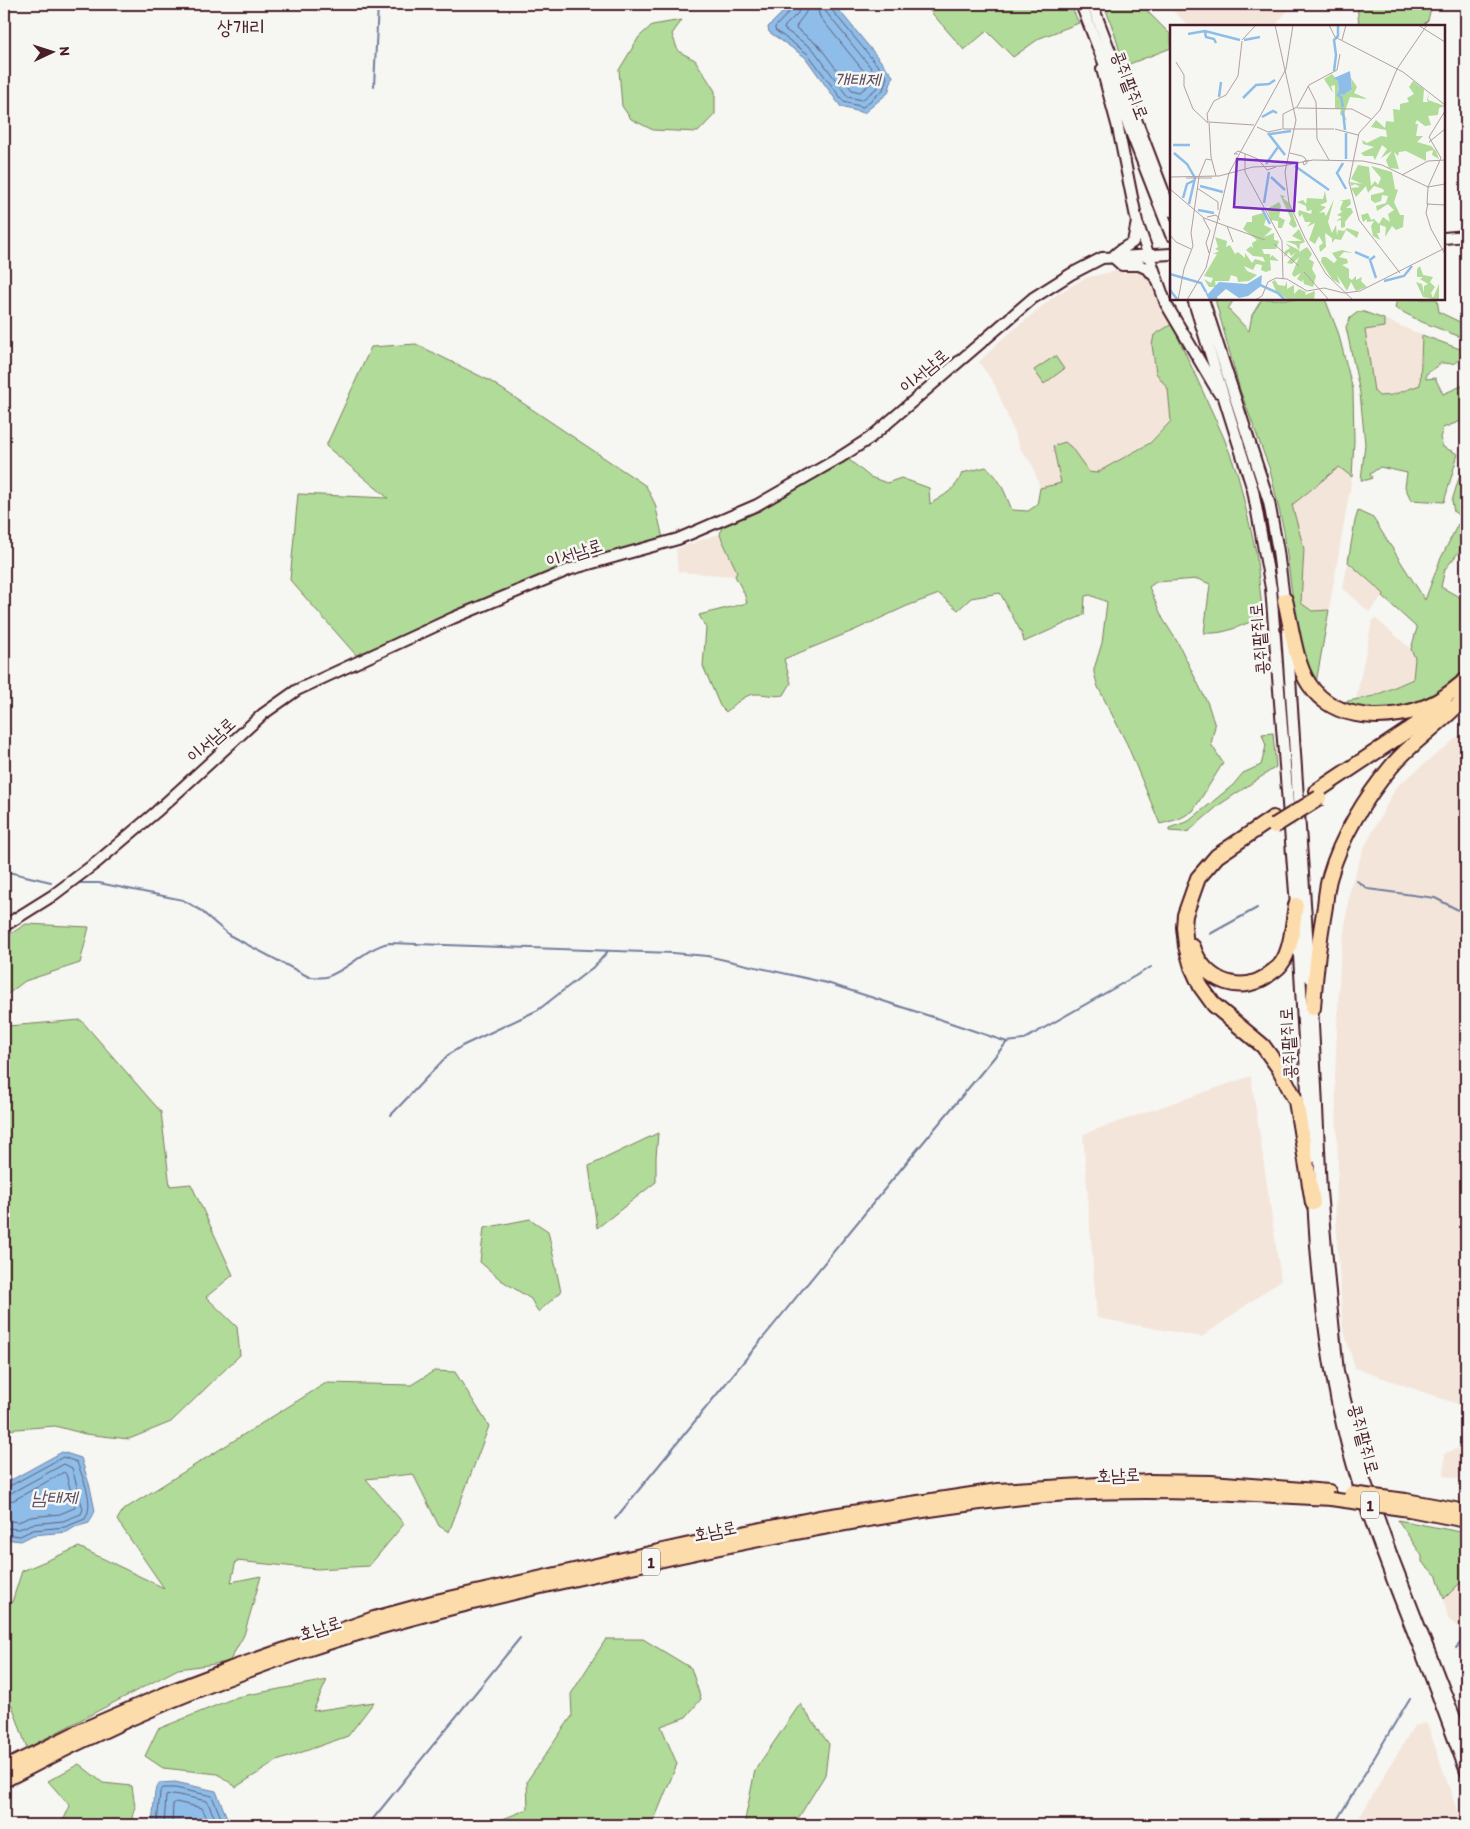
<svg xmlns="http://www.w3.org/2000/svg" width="1470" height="1829" font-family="Itim,'Poor Story',sans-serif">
	<rect width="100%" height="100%" fill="#f6f6f2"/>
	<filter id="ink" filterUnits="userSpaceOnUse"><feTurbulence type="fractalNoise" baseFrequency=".02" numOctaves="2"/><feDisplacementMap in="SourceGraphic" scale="10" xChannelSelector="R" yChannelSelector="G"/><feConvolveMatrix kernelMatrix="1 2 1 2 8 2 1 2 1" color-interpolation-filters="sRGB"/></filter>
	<g filter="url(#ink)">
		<!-- built -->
		<path fill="#f4e5da" d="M1166 4H1293L1275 26H1189Z
			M1137 269 1145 273 1153 282 1172 324 1154 334 1156 373 1168 389 1171 421 1150 442 1096 473 1089 472 1071 447 1054 446 1061 483 1040 488 1033 466 1021 450 995 385 979 362 1000 341 1056 295 1085 278 1119 270Z
			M1384 319 1422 335 1420 385 1392 395 1379 396 1374 392 1365 330 1384 327Z
			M1339 467 1352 477 1329 610 1312 611 1301 603 1304 549 1292 505Z
			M715 535H720L737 572 735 576 678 572 676 549Z
			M1348 562 1384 594 1369 612 1343 588Z
			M1375 618 1411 649 1415 657 1413 678 1374 696 1356 699 1372 622Z
			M1466 730V1480L1444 1476 1445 1453 1459 1448 1466 1407 1355 1368 1343 1328 1335 1207 1338 1168 1335 1076 1340 963 1350 888 1364 848 1396 787Z
			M1251 1076 1281 1280 1202 1337 1097 1318 1083 1134Z
			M1466 1577V1623L1459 1628 1448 1619 1444 1599Z
			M1427 1723 1462 1825H1355L1414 1726Z"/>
		<!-- green -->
		<path fill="#b0db98" stroke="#7d7d62" d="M924 4H1070L1079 23 1040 38 1013 57 987 31 964 50Z
			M1104 4H1140L1171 35V48L1124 66 1115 35Z
			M1357 4H1432L1428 20 1422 26H1359Z
			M682 20 672 34 678 51 695 60 715 91V114L698 132 653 130 631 119 622 106 619 70 639 37 652 25Z
			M1215 299H1234L1228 309 1249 331 1252 315 1262 299H1325L1338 332 1353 390 1354 441 1352 477 1339 467 1292 505 1304 549 1301 603 1312 611 1329 610 1316 683 1306 667 1298 641 1284 531 1270 470 1240 390Z
			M1397 299H1437L1439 312 1466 325V339L1422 322 1395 308Z
			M1358 312H1364L1384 319V327L1365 330 1374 391 1379 396 1392 395 1420 385 1422 335 1460 349 1462 354C1458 367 1452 363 1440 363L1438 366 1426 374V379L1435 378 1443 394 1466 384V419L1443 428 1440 438 1443 447 1458 454 1444 502 1411 500 1405 487 1407 473 1380 467 1370 474 1372 478 1367 480H1361L1365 444 1360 393 1346 327 1350 318Z
			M1172 324 1224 438 1238 475 1256 552 1263 618C1242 623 1229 635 1204 633L1210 584 1198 579 1156 582 1149 587 1163 619 1178 643 1208 704 1215 726 1211 744 1223 763 1193 811 1179 819 1160 824 1127 744 1098 687 1094 673V669L1102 643 1107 602 1090 595 1085 596 1084 615 1024 642 1022 634 1000 593 971 598 958 610 939 594 907 606 855 630 784 659 791 683 784 695C774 697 767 694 757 694 746 693 734 705 726 712L720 706 703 666 706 628 699 615 747 603 744 593 735 576 737 572 720 535 722 526 759 509 847 458 870 477 887 483 901 478 929 488 930 504C943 496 957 489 962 473L986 467C1001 478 1005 494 1012 510L1028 511 1037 505 1040 488 1061 483 1053 446 1065 442 1071 447 1089 472 1096 473 1150 443 1171 421 1168 389 1156 373 1152 345 1154 335Z
			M416 344 490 381 646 486 655 504 664 543 571 569 453 618 356 655 290 580 298 494 388 498 326 446 371 347Z
			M1055 356 1064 369 1044 384 1034 370Z
			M1466 455V519L1454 512 1452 501Z
			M1358 511 1373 518 1425 600 1440 560 1458 524 1465 525 1466 521V546L1461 544 1459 552 1445 569 1441 587 1463 599 1466 592V669L1443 690 1420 702 1387 710 1360 709 1343 702 1374 696 1413 679 1415 658 1411 649 1417 628 1383 597 1384 594 1348 562 1355 521Z
			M1273 733 1276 767 1219 805 1189 831 1183 832 1169 831V828L1189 821 1233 785 1243 773 1261 765 1266 746 1262 734Z
			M26 924 89 927 80 963 25 981 4 997V938Z
			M4 1018 8 1026 81 1020 161 1112 170 1186 191 1184 233 1275 206 1297 237 1327 240 1355 171 1422 129 1439 85 1434 55 1426 4 1430Z
			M658 1133 656 1157V1182L597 1228 589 1166Z
			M530 1219 548 1231 561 1292 538 1312 531 1299 501 1280 480 1262 484 1228Z
			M434 1371 455 1372 489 1426 449 1532 439 1526 413 1474 366 1479 404 1524 369 1566 317 1569 236 1561 231 1582 261 1576 244 1635 229 1662 178 1669 27 1748 12 1705 4 1706V1604L12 1602 22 1571 79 1547 164 1588 117 1520 123 1510 326 1383 411 1385Z
			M1398 1520 1466 1533V1577L1444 1599 1437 1576 1422 1562V1556Z
			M606 1639H643L691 1668 701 1699 686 1717 661 1726 677 1764 652 1825H521L503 1819 528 1809 527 1781 572 1716 571 1694Z
			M327 1680 313 1711 374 1702 348 1736 277 1761 236 1787 218 1774 163 1768 145 1756 158 1729 237 1697Z
			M800 1704 829 1744 825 1775 794 1825H744L755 1770Z
			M79 1764 103 1783 132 1786 135 1807 130 1825H61L70 1806 48 1781Z"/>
		<!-- water -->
		<path fill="#8dbde8" stroke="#727e9c" d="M791 4H834L893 76 888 93 864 113 841 107 805 57 769 32 768 27Z
			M62 1452 81 1458 90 1487 95 1511 89 1523 75 1527 67 1532 33 1535 21 1541 4 1539V1484Z
			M175 1782 216 1791 230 1825H152L155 1791 159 1783Z"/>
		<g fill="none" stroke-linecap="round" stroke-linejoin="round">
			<!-- shore -->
			<path stroke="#655e77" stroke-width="1" d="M794 4 792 9 775 27V30L808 54 844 102 863 107 883 90 887 77 831 9 830 4
				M800 4 798 13 785 26 784 29 813 49 848 97 862 100 878 87 880 79 826 12 824 4
				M808 4C807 17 798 19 796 28L819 46 852 90 860 92 871 83V80L820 17 816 4
				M4 1488 8 1487 63 1457 77 1462C83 1479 95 1503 85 1519L65 1527 33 1530 20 1536 4 1534
				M4 1494 11 1493 64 1464 72 1468 83 1509 81 1514 63 1521 32 1524 19 1529 4 1528
				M4 1502 14 1500 64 1472 66 1474 75 1506 74 1508 60 1514 31 1517 18 1522 4 1520
				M157 1825 160 1792 163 1788H175L212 1796 224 1825
				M164 1825 166 1796 174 1794 207 1801 218 1825
				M172 1825 173 1804 176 1802 202 1808 210 1825"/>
			<!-- stream -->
			<path stroke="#727e9c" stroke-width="2" d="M374 86 378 4
				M4 871 51 882
				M1357 881 1368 889 1435 898 1466 914
				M81 883H99L183 900 200 910 229 935 309 977C315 977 321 978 326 977 349 970 365 948 389 943L673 953 707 956 827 983 939 1019 1007 1042 1023 1040 1151 967
				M1210 934 1257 908
				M391 1115 448 1055 462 1046 538 1010 596 965 608 951
				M615 1519 906 1163 1007 1042
				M1456 1648 1466 1637
				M368 1825 520 1638
				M1334 1825 1410 1698"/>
			<!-- secondary casing -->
			<g stroke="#4a1f2b" stroke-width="14">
				<path id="secondary" d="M1081 4 1171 235
					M1092 4 1171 211
					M1106 68 1102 69 1118 128 1137 222 1133 242C1125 248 1118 250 1113 257L1122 265H1139L1148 269 1156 278
					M1138 225 1166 304 1218 392
					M1444 238 1466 236
					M1193 299 1253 490 1271 588 1296 905 1311 1158
					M1203 299 1269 502 1278 551 1285 607
					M1287 633 1310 978
					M4 926 52 896 97 862 156 812 263 714 297 690 453 618 571 569 678 539 757 505 839 458 870 438 1033 298 1071 274 1102 258 1171 254
					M1312 1003 1321 1191 1329 1282 1338 1372 1365 1480 1391 1553 1466 1746
					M1313 1197C1317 1280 1326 1365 1347 1445 1365 1513 1392 1579 1418 1645 1435 1687 1450 1730 1466 1772"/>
			</g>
			<!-- trunk casing -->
			<g stroke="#4a1f2b" stroke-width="16">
				<path id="trunk" d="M1406 1500 1466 1511
					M1409 1510 1466 1521
					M4 1768 85 1728 173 1690 231 1668 374 1618 436 1601 685 1545 819 1517 998 1490 1149 1481 1211 1482 1329 1491
					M4 1781C32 1767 61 1751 90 1738 160 1704 233 1675 307 1650 416 1614 529 1589 641 1565 726 1546 812 1529 898 1515 955 1506 1012 1498 1069 1494 1157 1489 1243 1494 1331 1499"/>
			</g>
			<!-- motorway casing -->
			<g stroke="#4a1f2b" stroke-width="18">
				<path id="motorway" d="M1285 600C1291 624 1295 663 1309 684 1334 723 1394 722 1432 704 1445 698 1455 689 1466 680
					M1317 791 1416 725 1445 704
					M1273 818 1217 856 1198 878 1185 915 1184 927 1186 946 1192 967 1201 987 1214 1005 1263 1046 1279 1068 1296 1101 1313 1203
					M1193 947C1204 982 1243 997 1272 972 1275 970 1279 967 1281 964 1292 950 1293 922 1296 905
					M1313 1008C1315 974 1319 940 1325 906 1326 896 1327 885 1330 876 1341 837 1366 797 1391 767 1413 740 1444 722 1466 696"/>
			</g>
			<!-- secondary -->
			<use href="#secondary" stroke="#f6f6f2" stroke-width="10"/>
			<!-- trunk -->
			<use href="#trunk" stroke="#fddcac" stroke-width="12"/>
			<!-- motorway -->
			<use href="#motorway" stroke="#fddcac" stroke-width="14"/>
			<!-- trunk-bridge casing -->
			<g stroke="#4a1f2b" stroke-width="16" stroke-linecap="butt">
				<path id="trunk-bridge" d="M1351 1493 1406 1500
					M1331 1499 1409 1510"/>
			</g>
			<!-- motorway-bridge casing -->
			<g stroke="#4a1f2b" stroke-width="18" stroke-linecap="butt">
				<path id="motorway-bridge" d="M1274 826 1319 798"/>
			</g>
			<!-- trunk-bridge -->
			<use href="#trunk-bridge" stroke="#fddcac" stroke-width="12"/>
			<!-- motorway-bridge -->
			<use href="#motorway-bridge" stroke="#fddcac" stroke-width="14"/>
		</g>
	</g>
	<g text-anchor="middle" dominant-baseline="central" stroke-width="5" stroke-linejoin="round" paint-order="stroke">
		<!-- shield labels -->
		<g fill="#f6f6f2" stroke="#7e6067" stroke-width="1">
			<rect x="1361" y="1491.5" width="18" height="27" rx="4"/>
			<rect x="642" y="1548.5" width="18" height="27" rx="4"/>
		</g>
		<g font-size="16" font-weight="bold" fill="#4a1f2b">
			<text x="1370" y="1505">1</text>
			<text x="651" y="1562">1</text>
		</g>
		<!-- street labels -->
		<g font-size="18" fill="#4a1f2b" stroke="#f6f6f2">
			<text transform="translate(1130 85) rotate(69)">콩쥐팥쥐로</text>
			<text transform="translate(924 371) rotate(-40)">이서남로</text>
			<text transform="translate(574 553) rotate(-18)">이서남로</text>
			<text transform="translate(1259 639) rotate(-95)">콩쥐팥쥐로</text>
			<text transform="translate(211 740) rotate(-42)">이서남로</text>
			<text transform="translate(1288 1043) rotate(-93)">콩쥐팥쥐로</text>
			<text transform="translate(1364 1439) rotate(75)">콩쥐팥쥐로</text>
			<text transform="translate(1118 1475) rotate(-2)">호남로</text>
			<text transform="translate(715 1531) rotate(-11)">호남로</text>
			<text transform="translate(320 1628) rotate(-18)">호남로</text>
		</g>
		<!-- water labels -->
		<g font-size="19" font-style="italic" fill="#5e4e64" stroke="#f6f6f2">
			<text x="857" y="79">개태제</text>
			<text x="54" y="1497">남태제</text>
		</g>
		<!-- quarter labels -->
		<g font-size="20" fill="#4a1f2b" stroke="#f6f6f2">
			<text x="241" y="27">상개리</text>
		</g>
	</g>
	<!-- overview -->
	<g transform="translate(1170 25)">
		<rect width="275" height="275" fill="#f6f6f2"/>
		<path d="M162 49 168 56 169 69 174 70 182 64 181 53 187 62 184 68 198 74 180 72 174 89 177 96 170 89 171 84H165V60L161 61 163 68 154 54ZM243 56 254 64 253 77H258L257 75 259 68 258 75 275 81 269 83 268 90 258 91 261 100 255 101 247 95 245 99H248L246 111H253L247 117 261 121 266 126 269 134 262 130 263 125 256 127V136L236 126 229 127 228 131 224 127 229 144 219 143 216 135 222 126 211 133 217 124 212 120 205 135 203 131H194L191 128 204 122 193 119 192 115 197 118 211 111 217 112 216 105 201 102 206 95 215 103 216 96 224 97 223 84 230 85V79L239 77 237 73 244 69 239 62ZM188 140 199 142 201 161 205 156 208 160 211 153 201 141 222 147 225 164 228 165 224 177 230 190H234L233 202 226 205 222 201 215 212 216 202 210 200V208H207L210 215 203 211 201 201 204 196 197 197V194L193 197 191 190 198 188 201 195 204 194 209 199 213 192 220 197 218 189 224 185 218 179 207 186 206 181 216 178 218 171 212 170 211 176 205 178 201 175V170L214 167 213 164 204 161 198 168 196 161 186 172 181 163 190 162 185 159 181 161 180 157 192 159 181 154ZM155 166 157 177 150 180 156 182 149 188 154 187 156 191 164 174 158 197 162 208 166 200 167 211 168 205 174 206 177 203 189 207 187 213 176 205 171 215 165 214 162 218V213L155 208 156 222 150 227 149 221 153 218 149 211 145 219 139 215 145 198 137 202 141 197H135L132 189 130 192 128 189 129 185 141 189 142 185 137 186 136 181 127 177 133 175 136 179 137 173 153 174ZM110 170 115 171 113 173 119 178 127 201 124 203 119 199 121 194ZM180 174 181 179 176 183H181L183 187 175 197V202L171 203V195L166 196 172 192 167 190 172 187 170 184 173 176H169ZM109 177 111 181 109 192 115 195 112 203H108V196L101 195 97 184ZM93 188 96 194 94 200 102 204 94 212 104 208V215L109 216 106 224H92L94 229H100V233L102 230 109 236 100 235 101 245 96 247 91 245 92 240 86 239 83 245 74 241 77 246 87 250 79 256 68 257 67 252 61 250 59 256H45L46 262H39L34 254 41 258 43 253 34 251 47 229H43L49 226 45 224 48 222 45 212 57 216 56 222 60 220 65 229 68 227 75 233V228L82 238 85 234 95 237 93 232 83 231 76 225 81 221 83 223 82 218 87 215 73 204 77 197H82V191ZM129 204 135 217 130 219 129 227 137 222 142 229 139 234 144 237 142 244 146 251 143 262 134 259 133 254 132 257 127 254 131 248 124 252 122 249 129 232 122 239 117 238 126 227 121 231 119 227 114 232 115 226 120 223 115 218 129 225 126 220 116 216H132L122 211ZM172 225 183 228 174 227 169 232 177 234 178 238 172 240 179 244V253L182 255 186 251V255L192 252 191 256 197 262 186 266 181 257 177 266 167 250 170 259 162 254 151 237 152 232H156L164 238 167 235 162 228ZM250 241 253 250 263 252 260 257 265 262 261 268 263 273 269 259V275L253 272 246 257 252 259 254 268V261L258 259 250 254 253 252H247V244ZM105 255 108 260 115 261 117 256V264L124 260V269L129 264 136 267 135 270 145 266 144 275 117 274 106 266 102 257Z" fill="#b0db98"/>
		<path d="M180 46 182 64 174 70 169 69 168 56 164 53ZM92 250 91 261 78 271 69 273 56 264 47 272 48 275H39L36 269 35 264 38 269 49 257 77 259Z" fill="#8dbde8"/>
		<path fill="none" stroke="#8dbde8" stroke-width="2.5" d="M35 7 36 12 44 14 46 18M18 9 35 6 70 15M74 15 90 12M164 46 166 30 164 15 168 11V0M170 67 168 70 171 72 173 82M49 72 51 57M73 73 86 60 99 59 105 55M173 86 175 105M92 92 103 86 107 88M98 108 115 130M100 109 121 106M3 120H20M4 128 17 139 25 153 19 179M176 134V108M173 138 167 148 176 164M96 139 108 122M125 141 159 165M101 152 115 165M30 161 53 167M13 173 17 159 25 155M94 178 99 147M92 184 100 199M28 185 44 188M185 227 199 233M205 231 200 235 206 253M0 249 31 258 36 267M0 253V265L7 274M214 256 234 251 242 241M88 259 108 268 115 275"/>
		<path fill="none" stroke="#b1a0a2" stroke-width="1" d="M105 0 126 95 115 147 119 178 135 213 156 249 183 275M159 0 165 12 233 47 275 80M248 0 275 17M72 15 86 0M172 15 176 0M6 37 14 50V61L23 84 38 98M138 61 146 77 147 114 159 135M127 83 182 84 201 94M275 86 259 112 271 133 258 162 275 159M38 97 37 89 44 76 56 70 68 51 72 16M39 97 41 132 46 151M39 97 84 100M87 102 98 107 112 104M113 104H164M113 104V89L127 82 139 60 167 45 170 29M165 104 188 110M259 117 275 104M120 128 132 131 135 133 136 135V136L137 137V138L134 140 133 137 134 136H136L139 135M68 129H64L68 126 88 134 97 145 106 142M75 129V147L112 216 113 254M232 150 258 136 275 135M29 151 36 134 41 135M0 152 49 151 83 142 112 141 143 135 193 136 212 140 258 162 257 179 275 180M16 153H42M27 163 48 177V185M0 164 34 193 95 215M258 178 256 188 261 204 275 229M37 192 46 190 50 195M33 193 40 206 36 218 39 228M57 201 63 217M0 210 6 217 21 224M104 219 129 241M134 247 159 275M230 248 189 195 179 157 189 108 210 85 227 44 257 0M190 266 275 223M8 275 14 244 23 221 21 208 29 152M17 275 36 243 59 148 116 44 123 0M85 275 92 271 98 257 106 253 117 254 137 266 154 263 174 268 190 266"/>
		<path fill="#7b2cbf" fill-opacity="0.15" stroke="#7b2cbf" stroke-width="2.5" d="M67 134 127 138 124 186 64 182Z"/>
		<rect width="275" height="275" fill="none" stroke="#4a1f2b" stroke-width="2.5"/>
	</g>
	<!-- margin -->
	<rect width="1470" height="1829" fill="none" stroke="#f6f6f2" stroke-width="20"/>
	<rect x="10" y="10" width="1450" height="1809" fill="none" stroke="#4a1f2b" stroke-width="2" filter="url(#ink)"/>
	<!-- north arrow -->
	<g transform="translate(52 52) rotate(86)" stroke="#f6f6f2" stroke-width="4" paint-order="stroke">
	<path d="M0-4L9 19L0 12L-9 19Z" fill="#4a1f2b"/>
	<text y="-8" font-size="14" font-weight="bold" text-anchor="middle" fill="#4a1f2b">N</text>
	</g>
</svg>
